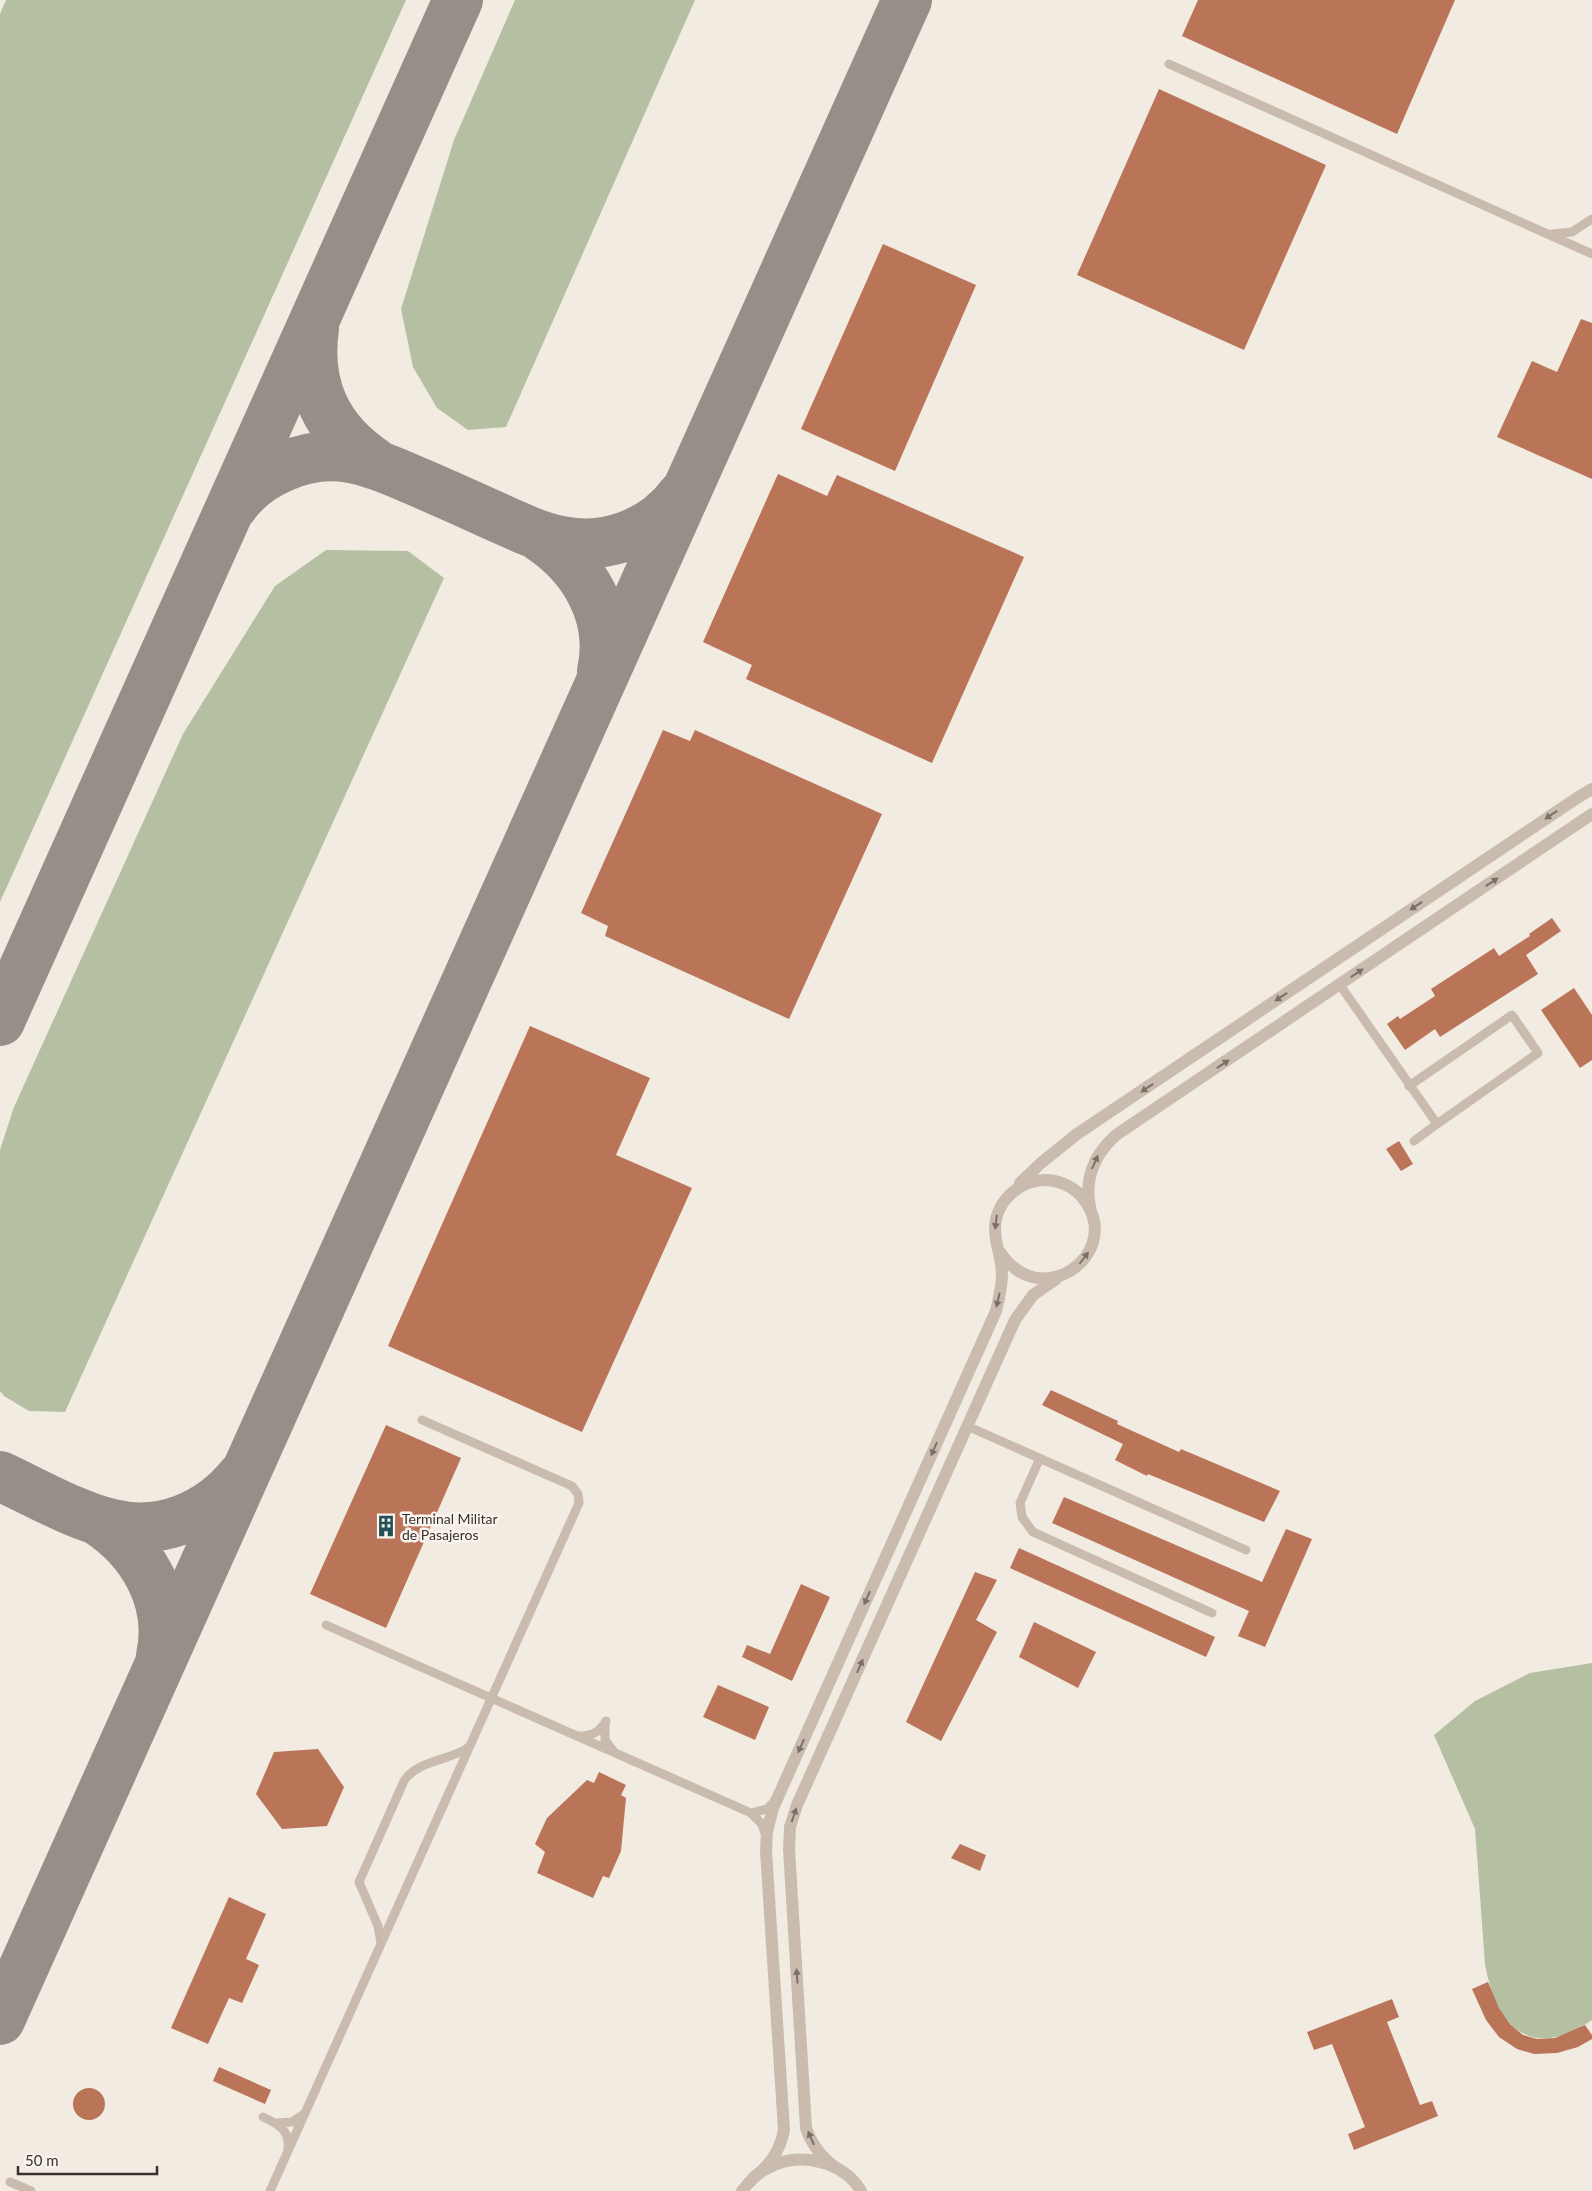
<svg xmlns="http://www.w3.org/2000/svg" width="1592" height="2191" font-family="Lato,sans-serif">
	<rect width="100%" height="100%" fill="#f2ebe2"/>
	<!-- green -->
	<path fill="#b5c0a3" d="M6 0H406L0 902V14Z
		M515 0H695L506 427 468 430 437 408 413 367 401 309 454 140Z
		M326 550 408 551 444 578 65 1412 29 1411 4 1396 0 1391V1150L14 1107 183 734 275 586Z
		M1592 1663V2020C1531 2062 1496 2027 1485 1964L1475 1829 1434 1735 1475 1701 1530 1673Z"/>
	<g fill="none" stroke-linecap="round" stroke-linejoin="round">
		<!-- taxiway -->
		<path stroke="#968e87" stroke-width="50" d="M314 328C306 386 326 430 375 463
			M233 506C245 489 264 475 283 467 330 446 366 459 411 479 437 490 464 502 490 514 537 535 572 554 624 537 647 529 668 514 682 495
			M540 537C584 566 614 616 602 671
			M0 1021 458 0
			M0 1476C35 1492 76 1516 112 1524 161 1536 210 1515 241 1477
			M97 1520C142 1549 173 1600 161 1656
			M0 2020 907 0"/>
	</g>
	<!-- building -->
	<path fill="#ba7457" d="M1198 0H1455L1397 134 1182 36Z
		M1159 89 1326 165 1244 350 1077 275Z
		M883 244 976 285 895 471 801 429Z
		M1581 319 1592 323V479L1497 437 1532 361 1557 372Z
		M778 474 827 496 837 475 1024 557 932 763 746 679 752 665 703 642Z
		M663 730 690 741 695 730 882 814 789 1019 605 936 608 926 581 913Z
		M1552 918 1561 931 1526 955 1538 974 1440 1037 1435 1029 1405 1050 1387 1024 1398 1016 1400 1019 1435 996 1431 989 1494 948 1499 956 1530 936 1529 934Z
		M1574 988 1592 1015V1060L1580 1068 1541 1010Z
		M530 1026 650 1078 616 1155 692 1188 582 1432 388 1346Z
		M1399 1141 1413 1164 1401 1171 1386 1149Z
		M1051 1390 1118 1421 1117 1424 1179 1452 1181 1449 1280 1491 1264 1522 1148 1474 1147 1476 1115 1460 1123 1444 1042 1405Z
		M386 1425 461 1458 386 1628 310 1594Z
		M1064 1497 1262 1582 1286 1529 1312 1539 1265 1647 1238 1636 1249 1611 1052 1523Z
		M1019 1548 1215 1637 1206 1657 1010 1568Z
		M975 1572 997 1580 976 1620 997 1632 941 1741 906 1722Z
		M801 1584 830 1597 792 1681 742 1657 747 1645 770 1654Z
		M1034 1622 1096 1652 1078 1688 1019 1657Z
		M718 1685 769 1707 755 1740 703 1717Z
		M318 1749 344 1787 327 1826 282 1829 256 1794 274 1752Z
		M599 1772 626 1785 621 1795 626 1798 621 1851 609 1878 603 1876 593 1898 537 1873 545 1852 535 1844 547 1818 587 1780 594 1783Z
		M960 1844 986 1855 980 1871 951 1858Z
		M229 1897 266 1914 246 1959 259 1965 242 2003 229 1998 208 2044 171 2028Z
		M1488 1982 1499 2008 1510 2024 1523 2035 1537 2039 1555 2038 1585 2025 1592 2035V2039L1578 2047 1557 2053 1534 2054 1517 2049 1499 2037 1486 2020 1472 1989Z
		M1392 1999 1399 2017 1387 2022 1420 2105 1432 2101 1438 2116 1354 2150 1348 2134 1365 2127 1332 2044 1314 2050 1307 2032Z
		M219 2067 271 2090 265 2104 213 2081Z
		M73 2104a16 16 0 1 1 32 0a16 16 0 1 1-32 0Z"/>
	<g fill="none" stroke-linecap="round" stroke-linejoin="round">
		<!-- lane -->
		<path stroke="#c9bcaf" stroke-width="9" d="M1169 64 1592 254
			M1552 234 1572 232 1592 219
			M1340 985 1437 1124 1538 1053 1512 1015 1409 1086
			M1414 1141 1437 1124
			M967 1426 1246 1550
			M1040 1458 1020 1503 1022 1517 1033 1532 1212 1613
			M326 1625 751 1813 762 1824 766 1836
			M605 1723V1740L614 1752
			M579 1736C592 1736 600 1732 606 1721
			M751 1813 767 1809 775 1801
			M381 1943 378 1926 359 1882 404 1781C417 1760 450 1761 469 1747
			M263 2117C278 2124 290 2130 288 2148
			M277 2123 292 2122 304 2114
			M10 2182 31 2191
			M270 2191 579 1503 578 1494 572 1486 422 1420"/>
		<!-- street -->
		<path stroke="#c9bcaf" stroke-width="12" d="M1020 1183 1041 1163 1077 1134 1577 798 1592 789
			M1090 1207C1084 1178 1095 1154 1116 1135L1592 814
			M843 2172C825 2162 813 2148 806 2128L789 1849 790 1827 797 1805 1015 1320 1033 1295 1056 1279
			M753 2178C770 2166 780 2151 784 2130L766 1851 767 1832 773 1808 996 1311C999 1299 1002 1287 1002 1274 1002 1258 995 1245 995 1229 995 1199 1025 1175 1054 1181 1068 1184 1080 1192 1087 1204 1120 1256 1040 1313 1000 1252
			M742 2191C749 2182 757 2173 768 2168 799 2151 843 2161 861 2191"/>
	</g>
	<!-- one-way arrows -->
	<defs><path id="oneway-solid" d="M-6-.8H1V-3.2L6.5 0L1 3.2V.8H-6Z" transform="scale(1.25)"/></defs>
	<g fill="#7a7067">
		<use href="#oneway-solid" transform="translate(1551 815) rotate(146)"/>
		<use href="#oneway-solid" transform="translate(1492 882) rotate(-34)"/>
		<use href="#oneway-solid" transform="translate(1416 906) rotate(146)"/>
		<use href="#oneway-solid" transform="translate(1357 973) rotate(-34)"/>
		<use href="#oneway-solid" transform="translate(1281 997) rotate(146)"/>
		<use href="#oneway-solid" transform="translate(1223 1064) rotate(-34)"/>
		<use href="#oneway-solid" transform="translate(1147 1088) rotate(146)"/>
		<use href="#oneway-solid" transform="translate(1095 1162) rotate(-66)"/>
		<use href="#oneway-solid" transform="translate(996 1222) rotate(97)"/>
		<use href="#oneway-solid" transform="translate(1084 1258) rotate(-53)"/>
		<use href="#oneway-solid" transform="translate(998 1300) rotate(103)"/>
		<use href="#oneway-solid" transform="translate(934 1449) rotate(114)"/>
		<use href="#oneway-solid" transform="translate(867 1598) rotate(114)"/>
		<use href="#oneway-solid" transform="translate(860 1666) rotate(-66)"/>
		<use href="#oneway-solid" transform="translate(801 1746) rotate(114)"/>
		<use href="#oneway-solid" transform="translate(794 1815) rotate(-71)"/>
		<use href="#oneway-solid" transform="translate(797 1976) rotate(-94)"/>
		<use href="#oneway-solid" transform="translate(811 2138) rotate(-114)"/>
	</g>
	<!-- icons -->
	<defs>
		<g id="building-bare" transform="scale(1.725)"><path d="M-4-6H4V6H1V3H-1V6H-4ZM-2.5-4.3h1.7v1.8h-1.7ZM.8-4.3h1.7v1.8H.8ZM-2.5-1h1.7V.8h-1.7ZM.8-1h1.7V.8H.8Z" fill="#255156" stroke="#f9f5ee" stroke-width="2.5" paint-order="stroke"/></g>
	</defs>
	<g fill-rule="evenodd">
		<use href="#building-bare" x="386" y="1526"/>
	</g>
	<g text-anchor="middle" dominant-baseline="central" stroke-width="5" stroke-linejoin="round" paint-order="stroke">
		<!-- poi labels -->
		<g font-size="14" fill="#39312c" stroke="#f9f5ee" text-anchor="start">
			<text x="402" y="1518">Terminal Militar<tspan x="402" dy="16">de Pasajeros</tspan></text>
		</g>
	</g>
	<!-- scale -->
	<path d="M18 2166v8h139v-8" fill="none" stroke="#39312c" stroke-width="2.5"/>
	<text x="25" y="2166" font-size="15" fill="#39312c" stroke="#f9f5ee" stroke-width="4" paint-order="stroke">50 m</text>
</svg>
